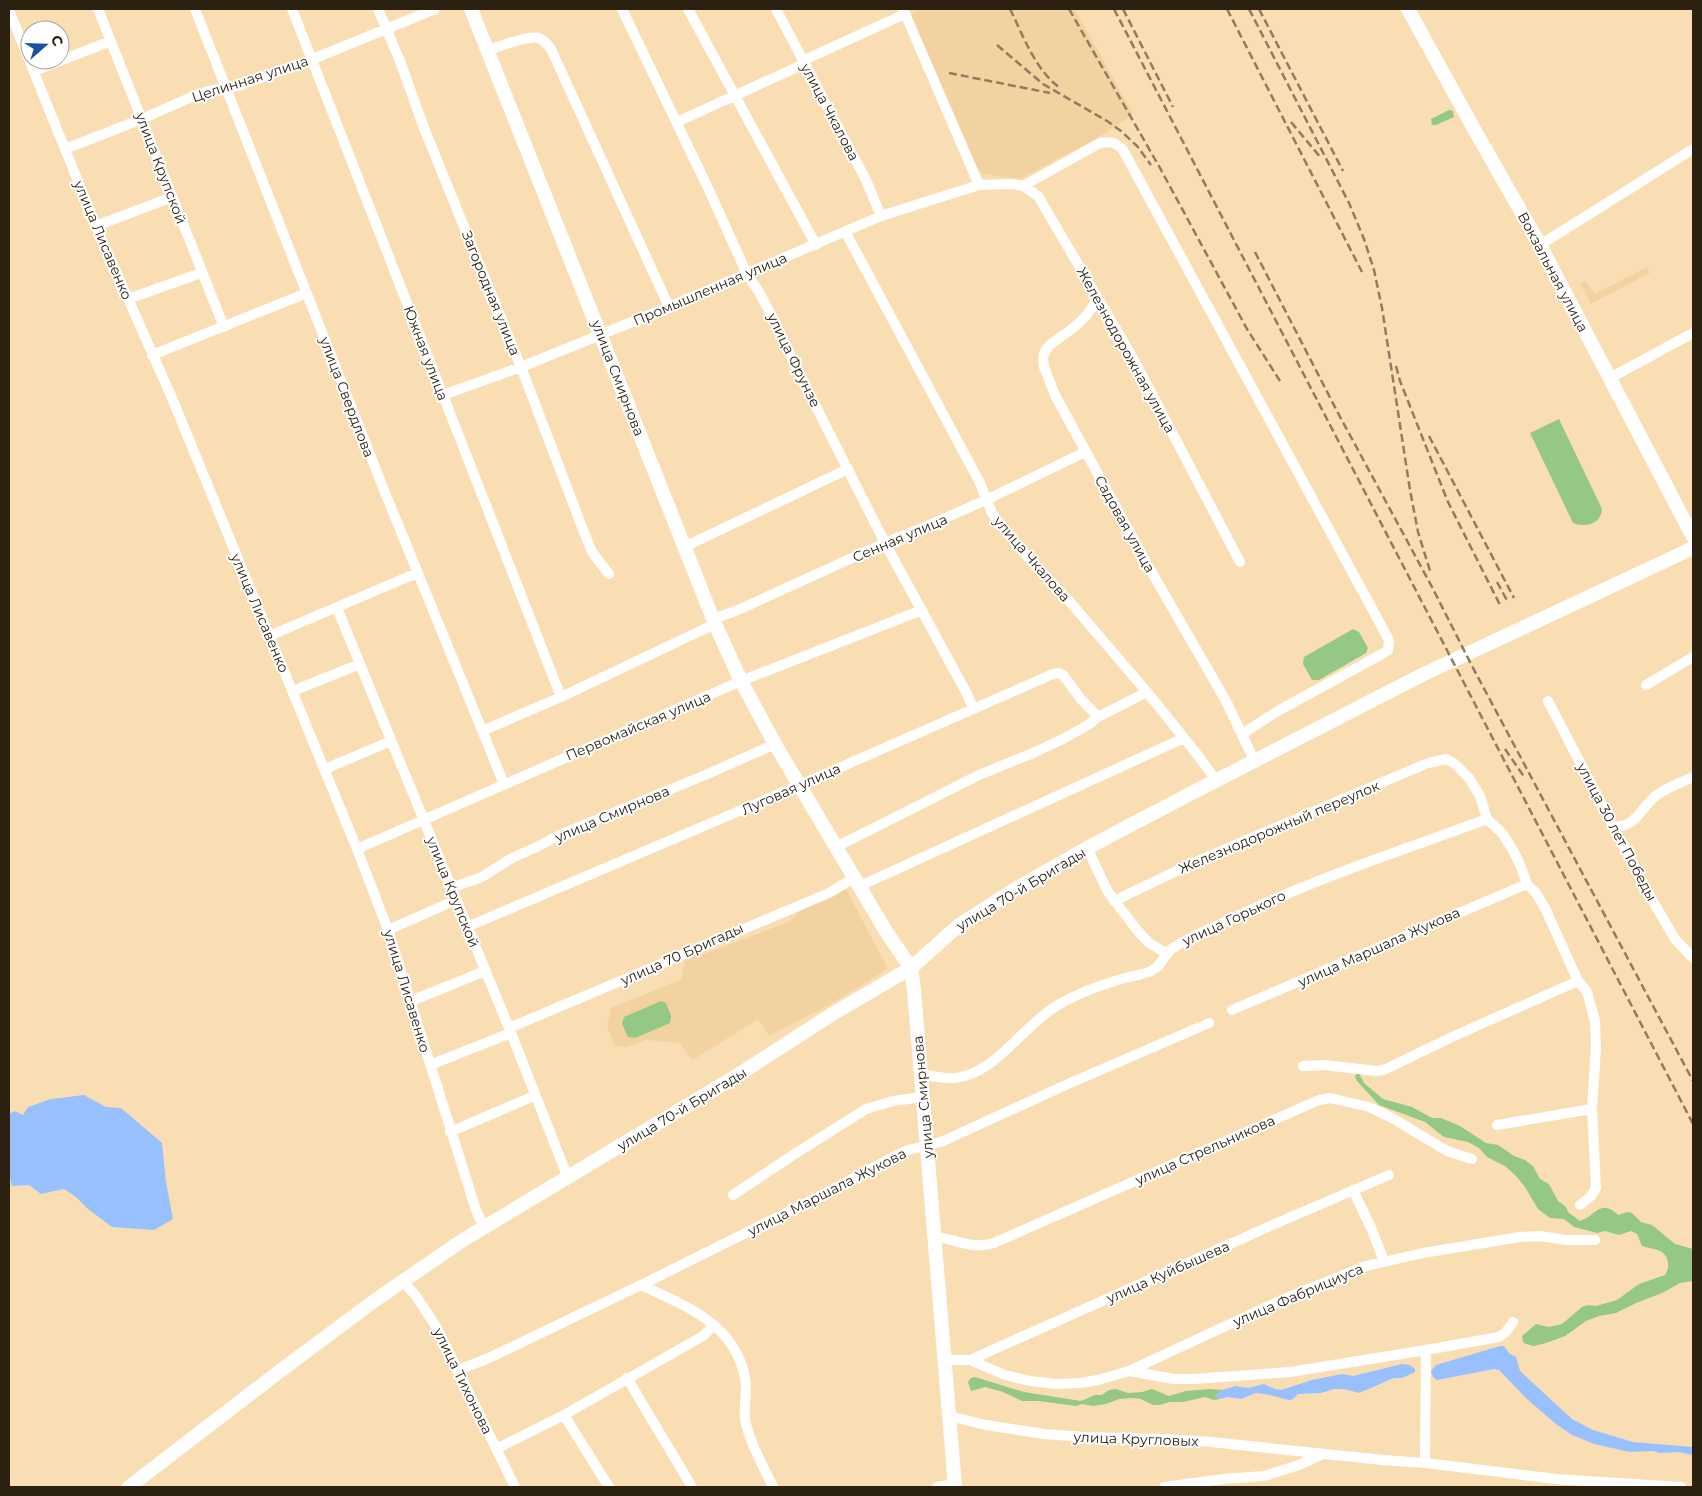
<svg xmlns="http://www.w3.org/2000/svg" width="1702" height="1496" font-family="Montserrat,sans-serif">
	<rect width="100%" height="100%" fill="#fadeb3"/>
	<!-- built -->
	<path fill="#f2d2a1" d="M921 9H1075L1133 114 1099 137 1020 179 982 174 973 163 910 19 912 14Z
		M1647 267 1650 273 1591 304 1580 284 1585 281 1595 294Z
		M846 889 888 969 827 1006 769 1036 758 1019 693 1060 679 1043 646 1040 627 1047 615 1046 607 1026 611 1008 681 980 685 958 692 956 696 957 791 921 802 908Z"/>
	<!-- green -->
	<path fill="#94c884" d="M1449 110 1453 111 1454 117 1436 125H1432L1431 119Z
		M1559 419 1602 509C1601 524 1586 528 1573 523L1530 433Z
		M1353 629 1359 632 1368 648 1366 653 1319 680H1312L1303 664 1304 657Z
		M661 1001 666 1003 671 1016 670 1023 635 1038 628 1037 622 1024 624 1017Z
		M1357 1073H1359L1364 1083 1383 1099 1412 1107 1432 1118H1441L1460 1126 1486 1143 1498 1145 1514 1156 1525 1160 1533 1166 1540 1179 1549 1184 1558 1201 1566 1207 1568 1212 1580 1221C1596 1216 1600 1198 1618 1215L1628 1212 1632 1213 1641 1222 1652 1225 1675 1244 1693 1249V1281L1680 1283 1662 1293 1636 1303 1616 1313 1599 1316 1586 1321 1565 1336 1546 1343 1534 1346 1526 1344 1523 1342 1522 1336 1536 1324 1549 1327 1562 1324 1582 1307 1588 1305 1596 1306 1617 1300 1639 1284 1665 1275C1670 1268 1669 1257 1662 1252 1657 1249 1648 1248 1642 1246L1637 1234 1631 1231 1619 1235 1605 1231 1597 1233 1574 1227 1564 1219 1550 1218 1538 1209 1525 1187 1515 1175 1505 1166 1487 1157 1479 1148 1468 1142 1444 1137 1425 1122 1379 1105 1357 1081 1355 1077Z
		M975 1377 1024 1392 1081 1401 1095 1395H1102L1109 1390 1116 1389 1128 1393 1142 1392 1152 1389 1169 1396 1186 1391 1210 1389 1222 1390 1215 1396 1220 1399 1214 1400 1205 1397 1183 1402H1170L1159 1405H1153L1141 1399 1133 1398 1119 1399 1106 1404 1093 1406 1082 1404 1076 1406 1039 1401H1022L1003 1392 985 1387 971 1391 968 1382 971 1378Z"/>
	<!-- water -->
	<path fill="#98c0fe" d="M84 1095 106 1107 121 1108 162 1143 166 1182 173 1219 154 1230 112 1227 88 1209 76 1197 64 1189 41 1194 29 1185 12 1186 9 1175V1114L15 1111 23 1115 28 1107 51 1099Z
		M1500 1346H1504L1510 1354 1516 1357 1520 1371 1572 1419 1593 1430 1633 1442 1693 1447V1455L1679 1452 1660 1453 1653 1451 1630 1452 1594 1444 1572 1435 1556 1424 1528 1400 1499 1370 1494 1369 1437 1380 1433 1377 1431 1371 1436 1365Z
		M1402 1364 1410 1365 1415 1369V1372L1402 1378H1394L1359 1393 1344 1389H1334L1321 1393 1298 1394 1293 1399 1289 1400 1265 1394 1256 1393 1241 1399 1228 1397 1220 1399 1215 1396 1222 1390 1236 1386 1248 1388 1264 1384 1275 1389 1281 1390 1312 1380 1342 1374 1353 1376Z"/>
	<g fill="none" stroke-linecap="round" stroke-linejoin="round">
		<!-- street -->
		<path stroke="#fff" stroke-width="10" d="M98 9 224 327
			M195 9 386 495 504 784
			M292 9 561 697
			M378 9 400 61 424 128 521 367 582 527 592 552 609 574
			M622 9 708 188 747 274 759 292 774 320 795 365 885 543 967 694 973 708
			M688 9 816 245
			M776 9 866 180 881 216
			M903 9 979 185
			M9 10 96 226 172 398 357 849 388 930 476 1210 484 1227
			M487 50C500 47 527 35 539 38 544 40 548 45 551 49L669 307
			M802 61 905 14
			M34 71 111 41
			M677 122 804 64
			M65 149 142 119 196 95 213 90 238 86 313 59 435 9
			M1023 186 1100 143C1110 141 1116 142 1123 150L1389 640 1388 650 1382 654 1276 712 1242 734
			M96 226 172 197
			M846 233 979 481 992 513 1001 525 1031 561 1070 602 1147 692 1196 753 1216 780
			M1540 245 1693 149
			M1097 297C1089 320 1068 331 1050 345L1045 351 1043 358 1044 367 1055 395 1147 564 1226 701 1254 760
			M128 299 201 273
			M152 355 307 293
			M1610 378 1693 333
			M443 395 521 367 669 307 881 216 979 185 1012 184 1023 186 1038 196 1133 358 1240 562
			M684 547 848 469
			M337 608 511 1033 568 1178
			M713 619 738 610 885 543 920 529 986 500 1085 452
			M269 636 417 573
			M1646 685 1693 657
			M293 691 360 664
			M1548 701 1647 891 1675 939 1693 958
			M482 731 561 697 715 624
			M325 769 391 741
			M1614 827C1640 826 1640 805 1660 793 1671 786 1682 782 1693 777
			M836 847 979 775 1033 753 1063 739 1088 725 1098 717 1147 692
			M1087 848 1108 892 1137 930 1149 943 1166 953
			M357 849 741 681 922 610
			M860 886 1184 738
			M451 888 482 877 512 858 541 845 557 836 710 773 775 744
			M1114 901 1195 862 1428 763 1446 759 1455 764 1469 778 1480 796 1487 819 1502 833 1513 850 1521 867 1527 884 1536 893 1545 908 1578 981 1587 992 1595 1021 1596 1047 1592 1109 1596 1188 1591 1196 1580 1205
			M467 927 800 785 1053 674 1058 673 1063 675 1080 698 1098 717
			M388 930 456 900
			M411 1001 485 971
			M1232 1010 1527 884
			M509 1028 829 893 854 878
			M430 1065 511 1033
			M1303 1066 1324 1065 1377 1071 1386 1069 1452 1037 1578 981
			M921 1074C932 1076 943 1079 955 1078 995 1074 1022 1027 1055 1007 1075 994 1098 986 1121 979 1131 976 1144 975 1153 970 1162 965 1165 953 1173 948 1191 936 1212 928 1231 919 1313 879 1401 851 1487 819
			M1497 1125 1592 1109
			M450 1132 534 1096
			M1353 1190 1372 1230 1384 1261
			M733 1195 793 1155 866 1109 893 1101 923 1097
			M935 1237C956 1239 972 1250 994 1243L1319 1100 1330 1098 1369 1107 1392 1118 1447 1151 1472 1159
			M403 1281 416 1296 437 1328 515 1487
			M641 1285C686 1306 735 1324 745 1378 748 1394 742 1409 746 1424 751 1446 764 1467 773 1487
			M945 1360H970L1277 1223 1389 1175
			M970 1360 1005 1375 1030 1381 1056 1384 1080 1383 1098 1380 1129 1371 1284 1299 1366 1266 1423 1253 1520 1237 1540 1236 1566 1240H1595
			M458 1370 489 1358 641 1285 826 1193 895 1156 908 1150 941 1142 1068 1084 1209 1023
			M1129 1371 1174 1379H1195L1290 1372 1426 1350 1499 1337 1506 1332 1513 1322
			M627 1378 692 1487
			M564 1415 609 1487
			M949 1416 986 1425 1044 1434 1085 1437 1167 1439 1211 1442 1383 1460 1425 1463 1556 1479 1681 1487
			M496 1449 564 1415 703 1336 709 1330 712 1324
			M1425 1463 1426 1350
			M937 1487 955 1484
			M1164 1487 1223 1479 1264 1476 1299 1465 1323 1454"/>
		<!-- secondary -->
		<path stroke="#fff" stroke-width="14" d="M471 9 715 624 741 681 775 744 887 933 911 968 914 990 955 1487
			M1408 9 1474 129 1540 245 1693 537
			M129 1487 280 1371 374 1301 463 1240 738 1075 834 1013 911 968 958 926 1014 890 1087 848 1186 796 1422 675 1693 548"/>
		<!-- rail -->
		<path stroke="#907c5f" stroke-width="2.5" stroke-dasharray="8 4" stroke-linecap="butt" d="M1010 9C1023 35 1035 70 1060 88
			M1069 9 1160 168 1247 329 1280 381
			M1114 9 1693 1124
			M1123 9 1173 107
			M1227 9 1362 272
			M1249 9 1349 203 1364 239 1374 270 1382 308 1410 490 1418 532 1431 574
			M1259 9 1343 171
			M997 45 1043 84 1107 121 1121 131 1137 146 1151 165
			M949 73 1050 93
			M1291 122 1321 158
			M1255 252 1338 413 1432 587 1472 666 1693 1081
			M1396 366 1400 381 1448 502 1500 605
			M1429 436 1514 598
			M1497 582 1508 602
			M1505 749 1525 778"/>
	</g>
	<g text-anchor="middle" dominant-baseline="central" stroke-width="4" stroke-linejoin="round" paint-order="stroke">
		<!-- street labels -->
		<g font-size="14" fill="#2c2111" stroke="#fff">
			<text transform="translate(250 79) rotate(-18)">Целинная улица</text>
			<text transform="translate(830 112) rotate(62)">улица Чкалова</text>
			<text transform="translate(161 168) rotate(69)">улица Крупской</text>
			<text transform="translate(103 240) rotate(67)">улица Лисавенко</text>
			<text transform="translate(1553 272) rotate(62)">Вокзальная улица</text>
			<text transform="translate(710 289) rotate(-23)">Промышленная улица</text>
			<text transform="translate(491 293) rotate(68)">Загородная улица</text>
			<text transform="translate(1126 350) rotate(61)">Железнодорожная улица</text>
			<text transform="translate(426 353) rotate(69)">Южная улица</text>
			<text transform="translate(794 360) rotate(64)">улица Фрунзе</text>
			<text transform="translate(618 378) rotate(69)">улица Смирнова</text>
			<text transform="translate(347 397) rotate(69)">улица Свердлова</text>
			<text transform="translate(1125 524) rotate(61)">Садовая улица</text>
			<text transform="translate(900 538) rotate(-23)">Сенная улица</text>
			<text transform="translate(1032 559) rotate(49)">улица Чкалова</text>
			<text transform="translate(260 613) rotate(67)">улица Лисавенко</text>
			<text transform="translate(638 726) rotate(-23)">Первомайская улица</text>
			<text transform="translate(791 789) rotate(-24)">Луговая улица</text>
			<text transform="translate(612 814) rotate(-23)">улица Смирнова</text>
			<text transform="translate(1279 827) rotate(-23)">Железнодорожный переулок</text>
			<text transform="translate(1617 832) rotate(62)">улица 30 лет Победы</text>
			<text transform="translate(1021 889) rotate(-31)">улица 70-й Бригады</text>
			<text transform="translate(453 892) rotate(68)">улица Крупской</text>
			<text transform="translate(1234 918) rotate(-25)">улица Горького</text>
			<text transform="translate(1379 947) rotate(-24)">улица Маршала Жукова</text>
			<text transform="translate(682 954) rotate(-24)">улица 70 Бригады</text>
			<text transform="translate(407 991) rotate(73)">улица Лисавенко</text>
			<text transform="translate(923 1097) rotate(-95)">улица Смирнова</text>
			<text transform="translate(682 1109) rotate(-31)">улица 70-й Бригады</text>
			<text transform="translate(1205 1150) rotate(-24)">улица Стрельникова</text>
			<text transform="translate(827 1192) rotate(-27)">улица Маршала Жукова</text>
			<text transform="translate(1168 1272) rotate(-24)">улица Куйбышева</text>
			<text transform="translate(1298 1295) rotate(-23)">улица Фабрициуса</text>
			<text transform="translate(463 1381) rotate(64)">улица Тихонова</text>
			<text transform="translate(1136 1439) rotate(2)">улица Кругловых</text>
		</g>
	</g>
	<!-- border -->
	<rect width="1702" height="1496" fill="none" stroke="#2c2111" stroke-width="20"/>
	<!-- north arrow -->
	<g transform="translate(45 45) rotate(70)"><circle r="24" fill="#ffffff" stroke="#aba6a0"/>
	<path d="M0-4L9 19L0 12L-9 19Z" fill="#1a52a3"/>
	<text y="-8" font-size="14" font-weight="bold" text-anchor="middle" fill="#2c2111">С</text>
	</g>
</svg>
